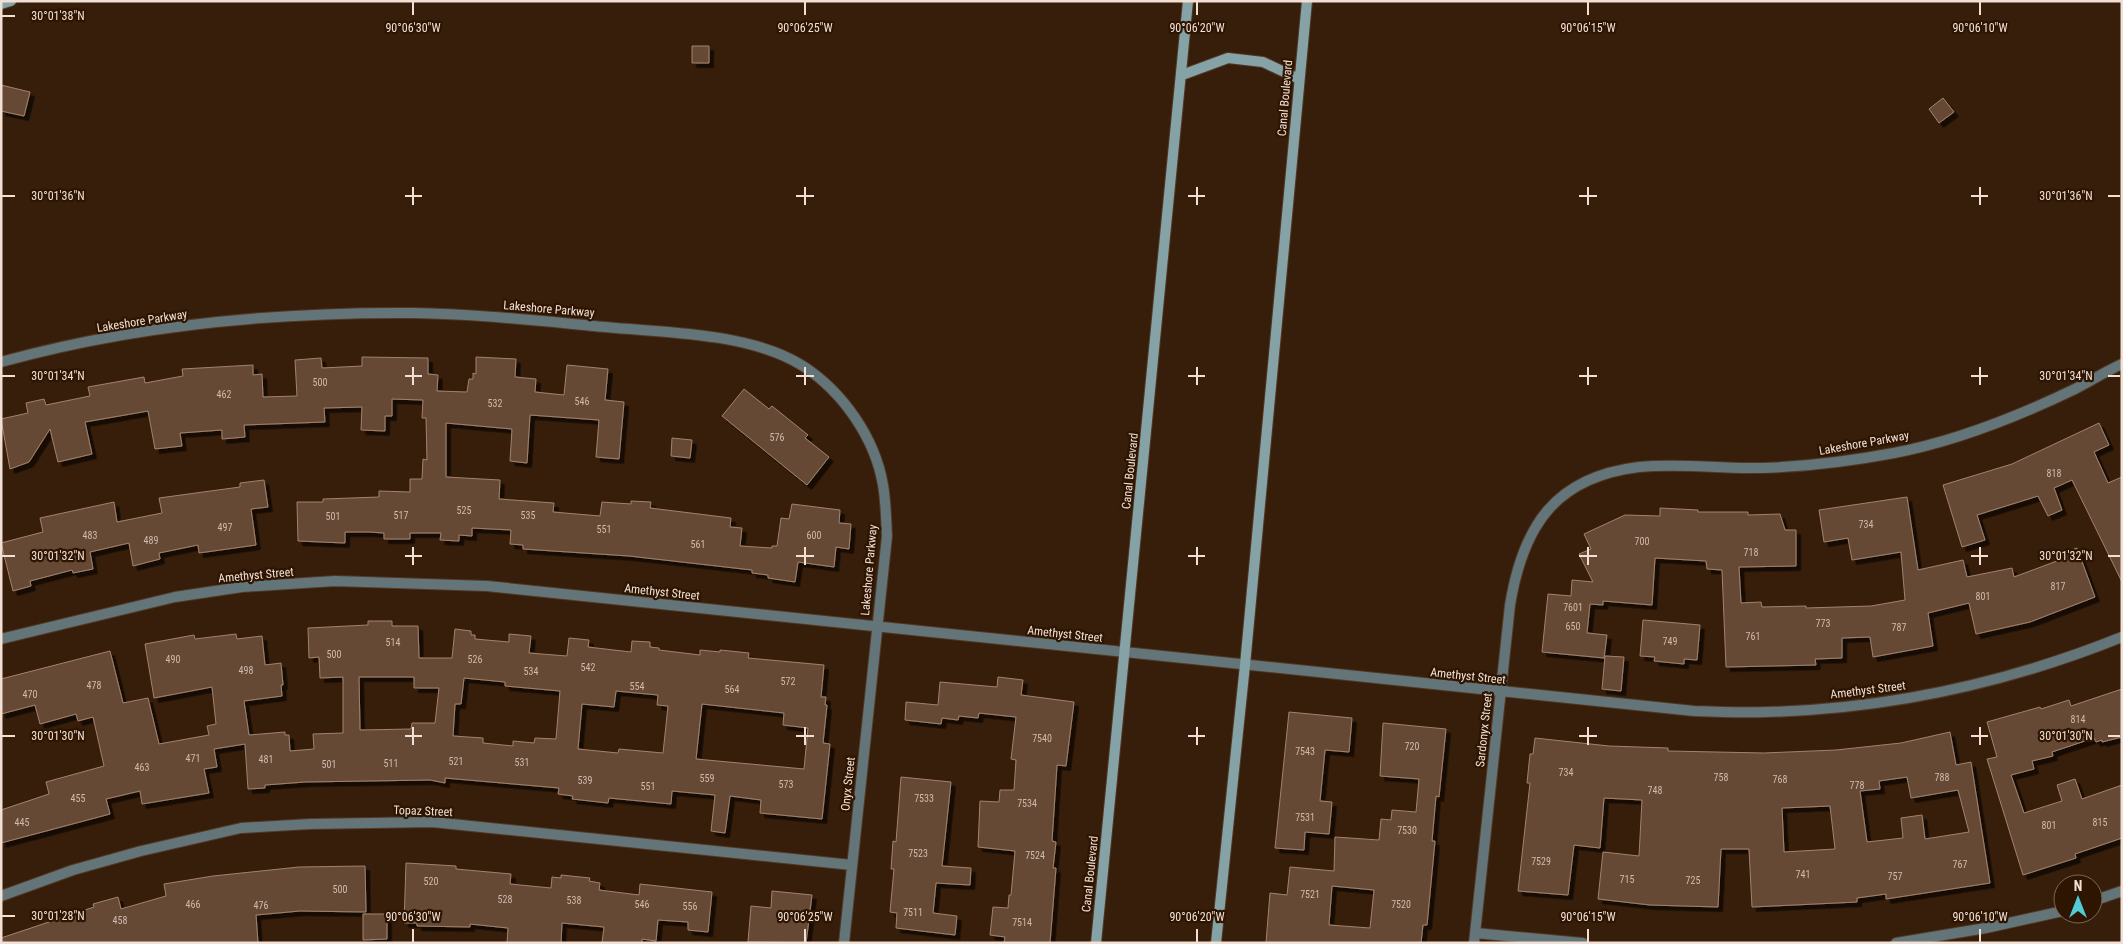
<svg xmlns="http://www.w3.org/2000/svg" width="2123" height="944" font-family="'Roboto Condensed',sans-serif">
	<defs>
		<filter id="shadow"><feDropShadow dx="4.5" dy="4.5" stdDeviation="0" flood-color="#0009"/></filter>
	</defs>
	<rect width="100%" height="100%" fill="#371e0a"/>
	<!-- building -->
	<path fill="#664a36" stroke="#a2826c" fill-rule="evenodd" filter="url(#shadow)" d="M692 46H709V63H692Z
		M1 85 30 92 24 116 1 111Z
		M1943 98 1954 112 1939 123 1929 109Z
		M362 357 428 358V374L438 375 437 391 467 392 469 379H473V373L476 374V357L516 359 515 377 536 379 535 392 564 395 567 365 608 369 605 400 624 402 619 459 596 457 599 420 530 415 527 463 510 461 512 429 446 423V477L500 480 499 499 554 503 553 512 600 516 602 502 631 504V501L651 502 650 508 731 518 730 527 742 528 740 546 772 548V546H777L781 518 789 519 792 504 840 510 839 523 851 524 849 549 836 547 834 567 798 562 795 582 768 578V575L752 573V570L629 556 523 549V545L510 544 511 530 472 528V536L459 535V541L440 540 441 533H410V539H384V533L369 532H345V543L298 541 297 502H323V499L379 497V491L410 492V479H422L423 459 427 460 426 418H422L423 400 392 399V416H385V431L361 430 362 407 324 408 325 422 244 425 245 437 222 439V430L180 433 182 446 155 449 148 411 85 422 92 454 58 462 50 429 29 462 10 469 1 419 28 413 26 403 44 399 46 405 90 396 88 387 144 377 145 383 183 376 182 369 253 365V375L262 374 263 397 297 396 295 360 321 358 322 368 362 366Z
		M744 389 769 409 772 406 808 435 805 438 829 457 807 485 722 416Z
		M2099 423 2109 445 2094 452 2108 483 2122 477V582L2072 480 2054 488 2062 510 2048 516 2038 496 1977 515 1985 540 1962 547 1943 485 2012 464Z
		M672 438 692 440 690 458 671 456Z
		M264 480 268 507 251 509 256 545 199 553 198 545 159 553 160 559 133 566 129 543 90 552 93 569 73 573 72 570 30 581 31 586 13 591 1 543 43 532 40 518 114 502 117 522 162 513 159 498 240 487V483Z
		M1907 497 1918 570 1963 560 1967 577 2012 568 2014 577 2057 561 2055 556 2077 548 2095 597 2030 622 1976 634 1969 603 1928 613 1933 646 1873 657 1870 637 1842 638V658L1815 659 1816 665 1726 667 1722 570 1707 569 1706 561 1655 558 1652 605 1603 601V605L1590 604 1587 633 1607 635 1604 658 1542 652 1548 594 1571 596 1572 580 1593 582 1579 554 1591 549 1584 534 1625 515 1660 516V508L1698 510V512H1748V515L1780 514 1785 530H1796V566L1739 567 1741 603 1761 602 1762 607 1806 606V608L1871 606 1905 600 1901 552 1852 560 1848 538 1824 542 1819 510Z
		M1643 620 1700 625 1697 660 1684 659V664L1654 661 1655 657 1640 656Z
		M368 621H392V626H418L419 658H452L455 629 471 631V635H475V639L509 642V634L531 636 529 653 567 656 569 638 589 640 588 647 631 652 632 641 650 642V647L659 648V650L700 655V650L720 652V650L749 653 748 658 824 665 821 697H826L825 705H827L823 743 830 744 822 819 760 813 761 800 730 796 725 833 711 831 715 795 672 791 671 804 609 798 608 803 572 799 573 796 558 794 559 788 445 778V783L430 780 305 782 265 785V788L248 789 245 744 214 749 217 767 204 769 209 793 142 804 140 791 106 799 110 814 1 843V810L49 794 46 782 104 766 93 717 78 721 76 714 40 724 35 705 1 714V679L110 651 123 703 148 698 159 744 209 735 207 726 216 724 212 687 154 698 145 644 194 635 195 639 236 634 237 639 262 636 265 665 281 663 283 685H281L282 696 244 701 249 735 285 732V735H289L290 751 314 749 313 734 343 733V677L320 678 319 657 309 658 308 628 368 625ZM359 677H414V688H439L435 723H412L411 729 360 730ZM464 678 505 682V686L560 691 556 739 535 738 534 743 513 741V746L483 743V738L453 736 455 704H461ZM616 691 658 695 657 705 668 706 663 753 619 749 618 753 578 749 582 704 614 707ZM702 704 784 713 783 725 808 728 804 769 696 759Z
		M1605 656 1624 657 1621 691 1602 689Z
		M998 677 1023 680 1021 695 1074 702 1066 766 1057 765 1052 841 1056 842 1053 868H1056L1050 943H1004L1005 937 990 935 993 907 1008 908 1009 895H1011L1015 851 978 847 980 801 999 802 1000 790H1014L1016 760 1011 759 1016 717 979 713 978 718 959 716 958 720 942 718 941 724 905 720 906 702 938 705 940 682 997 687Z
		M2122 689V737L2102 742V740L2096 742 2094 738 2052 752 2053 756 2032 761 2034 769 2011 775 2024 813 2062 801 2057 785 2075 779 2082 799 2122 785V838L2075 854 2076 858 2023 875 1987 759 1997 757 1987 722 2040 707 2041 709 2069 700 2071 706Z
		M1289 712 1352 718 1349 752 1325 750 1320 801 1332 802 1329 834 1305 832 1304 850 1275 848Z
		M1383 723 1446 729 1439 797 1436 796 1432 841H1435L1427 925H1423L1421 943H1266L1270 893 1287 895 1290 867 1334 871 1335 837 1379 840 1381 819 1391 820 1392 810 1416 812 1419 779 1380 776ZM1332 886 1374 890 1370 928 1329 925Z
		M1950 732 1956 765 1971 762 1990 883 1886 899V894L1857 898V902L1752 907 1749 849H1721L1718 907 1650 905 1598 899 1603 852 1639 856 1642 800 1604 798 1600 848 1574 845 1568 895 1518 891 1530 783H1527L1530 754H1533L1535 738 1609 746 1668 748V751L1764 753 1836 750 1901 743ZM1907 777 1911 798 1958 790 1969 832 1925 839 1922 815 1901 818 1903 838 1867 842 1860 791 1880 789 1879 781ZM1830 806 1835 849 1784 852 1782 808Z
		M901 777 951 782 942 866 971 868 970 885 936 883 933 913 957 916 955 935 896 928 897 913 890 912 894 869H891L893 841 896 842Z
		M406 863 456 866V869L511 874 510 884 551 888 552 877 561 878V875L590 878 589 881 600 883 599 890 639 895 640 884 712 892 708 932 688 930V922L658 920 656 941 642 939V943H602L604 927 562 923 561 943H507L508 928 470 924V927L417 926V923H404Z
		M365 866 366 912 300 911 256 915 258 943H1V938L94 907 93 904 118 897 121 909 166 896 164 884 213 876 299 867Z
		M772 891 812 895 806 943 748 942 751 906 771 908Z
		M363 914H387V939L363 940Z"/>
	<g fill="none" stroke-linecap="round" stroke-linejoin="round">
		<!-- street casing -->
		<g stroke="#513926" stroke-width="12">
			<path id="street" d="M1 362C134 325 276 312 413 313 481 314 549 322 616 328 675 333 752 334 803 366 843 392 875 438 883 485 886 502 886 519 887 536L844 943
				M1 639 175 597 242 587 335 581 487 586 1694 711C1718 712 1742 713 1766 712 1888 709 2010 682 2122 637
				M1 896 73 870 141 851 241 828 310 824 432 822 852 865
				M2093 901 2122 891
				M1475 933 1583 943
				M1474 943 1510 605C1523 526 1555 477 1639 467 1675 463 1713 468 1748 468 1797 468 1846 462 1894 453 1957 441 2019 416 2075 389 2091 381 2106 371 2122 364
				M1896 943 1986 928 2063 911"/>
		</g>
		<!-- secondary casing -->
		<g stroke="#513926" stroke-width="12">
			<path id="secondary" d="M1 4 11 1
				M1182 75 1228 58 1263 62 1299 79
				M1096 943 1188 1
				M1216 943 1245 665 1307 1"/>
		</g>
		<!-- street -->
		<use href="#street" stroke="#637578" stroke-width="10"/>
		<!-- secondary -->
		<use href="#secondary" stroke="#85a3a7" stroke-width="10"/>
	</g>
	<!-- ticks -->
	<path fill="none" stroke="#f2e0d4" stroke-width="2" d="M413 2V15M805 2V15M1197 2V15M1588 2V15M1980 2V15M2 16H15M413 187V205M805 187V205M1197 187V205M1588 187V205M1980 187V205M2 196H15M405 196H422M796 196H814M1188 196H1205M1579 196H1597M1971 196H1988M2108 196H2120M413 367V385M805 367V385M1197 367V385M1588 367V385M1980 367V385M2 376H15M405 376H422M796 376H814M1188 376H1205M1579 376H1597M1971 376H1988M2108 376H2120M413 547V565M805 547V565M1197 547V565M1588 547V565M1980 547V565M2 556H15M405 556H422M796 556H814M1188 556H1205M1579 556H1597M1971 556H1988M2108 556H2120M413 727V745M805 727V745M1197 727V745M1588 727V745M1980 727V745M2 736H15M405 736H422M796 736H814M1188 736H1205M1579 736H1597M1971 736H1988M2108 736H2120M2 916H15M413 929V942M805 929V942M1197 929V942M1588 929V942M1980 929V942"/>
	<g text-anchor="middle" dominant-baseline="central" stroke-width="4.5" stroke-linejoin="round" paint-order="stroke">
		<!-- number labels -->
		<g font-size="10" fill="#cfbaac">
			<text x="320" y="382">500</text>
			<text x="224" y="394">462</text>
			<text x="582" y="401">546</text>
			<text x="495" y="403">532</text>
			<text x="777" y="437">576</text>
			<text x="2054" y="473">818</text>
			<text x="464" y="510">525</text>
			<text x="401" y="515">517</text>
			<text x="528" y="515">535</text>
			<text x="333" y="516">501</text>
			<text x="1866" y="524">734</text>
			<text x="225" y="527">497</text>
			<text x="604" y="529">551</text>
			<text x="90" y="535">483</text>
			<text x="814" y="535">600</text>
			<text x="151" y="540">489</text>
			<text x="1642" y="541">700</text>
			<text x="698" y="544">561</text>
			<text x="1751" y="552">718</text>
			<text x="2058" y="586">817</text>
			<text x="1983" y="596">801</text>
			<text x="1573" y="607">7601</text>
			<text x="1823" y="623">773</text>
			<text x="1573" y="626">650</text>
			<text x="1899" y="627">787</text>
			<text x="1753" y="636">761</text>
			<text x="1670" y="641">749</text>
			<text x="393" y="642">514</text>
			<text x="334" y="654">500</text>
			<text x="173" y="659">490</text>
			<text x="475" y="659">526</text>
			<text x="588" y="667">542</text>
			<text x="246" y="670">498</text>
			<text x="531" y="671">534</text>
			<text x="788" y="681">572</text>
			<text x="94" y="685">478</text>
			<text x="637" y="686">554</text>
			<text x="732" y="689">564</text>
			<text x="30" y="694">470</text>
			<text x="2078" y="719">814</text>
			<text x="1042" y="738">7540</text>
			<text x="1412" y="746">720</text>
			<text x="1305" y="751">7543</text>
			<text x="193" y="758">471</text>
			<text x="266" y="759">481</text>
			<text x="456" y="761">521</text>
			<text x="522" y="762">531</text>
			<text x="391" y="763">511</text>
			<text x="329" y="764">501</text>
			<text x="142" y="767">463</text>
			<text x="1566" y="772">734</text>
			<text x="1721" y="777">758</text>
			<text x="1942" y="777">788</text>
			<text x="707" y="778">559</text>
			<text x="1780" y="779">768</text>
			<text x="585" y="780">539</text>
			<text x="786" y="784">573</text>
			<text x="1857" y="785">778</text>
			<text x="648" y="786">551</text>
			<text x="1655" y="790">748</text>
			<text x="78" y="798">455</text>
			<text x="924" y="798">7533</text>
			<text x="1027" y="803">7534</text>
			<text x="1305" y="817">7531</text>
			<text x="22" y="822">445</text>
			<text x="2100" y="822">815</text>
			<text x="2049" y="825">801</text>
			<text x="1407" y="830">7530</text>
			<text x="918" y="853">7523</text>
			<text x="1035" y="855">7524</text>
			<text x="1541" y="861">7529</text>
			<text x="1960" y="864">767</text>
			<text x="1803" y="874">741</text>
			<text x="1895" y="876">757</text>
			<text x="1627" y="879">715</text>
			<text x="1693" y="880">725</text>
			<text x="431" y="881">520</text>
			<text x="340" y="889">500</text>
			<text x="1310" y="894">7521</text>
			<text x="505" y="899">528</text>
			<text x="574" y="900">538</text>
			<text x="193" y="904">466</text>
			<text x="642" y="904">546</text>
			<text x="1401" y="904">7520</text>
			<text x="261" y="905">476</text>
			<text x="690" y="906">556</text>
			<text x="913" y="912">7511</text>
			<text x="120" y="920">458</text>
			<text x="1022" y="922">7514</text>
		</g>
		<!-- street labels -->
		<g font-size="12" fill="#f2e0d4" stroke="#2d1502">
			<text transform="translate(1285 98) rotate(-85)">Canal Boulevard</text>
			<text transform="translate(549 309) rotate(5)">Lakeshore Parkway</text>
			<text transform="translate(142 321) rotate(-9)">Lakeshore Parkway</text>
			<text transform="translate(1864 443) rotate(-10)">Lakeshore Parkway</text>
			<text transform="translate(1130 471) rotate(-84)">Canal Boulevard</text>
			<text transform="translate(869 570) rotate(-85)">Lakeshore Parkway</text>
			<text transform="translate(256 575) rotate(-5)">Amethyst Street</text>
			<text transform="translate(662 592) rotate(6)">Amethyst Street</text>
			<text transform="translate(1065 634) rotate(6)">Amethyst Street</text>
			<text transform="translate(1468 676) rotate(6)">Amethyst Street</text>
			<text transform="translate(1868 690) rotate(-7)">Amethyst Street</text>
			<text transform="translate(1484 730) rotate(-84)">Sardonyx Street</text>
			<text transform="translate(848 784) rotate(-84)">Onyx Street</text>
			<text transform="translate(423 811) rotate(2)">Topaz Street</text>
			<text transform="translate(1090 874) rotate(-84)">Canal Boulevard</text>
		</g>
	</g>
	<g font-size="12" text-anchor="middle" fill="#f2e0d4" stroke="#2d1502" stroke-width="4.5" stroke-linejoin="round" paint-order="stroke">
		<text x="58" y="20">30°01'38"N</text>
		<text x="413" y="32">90°06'30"W</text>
		<text x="805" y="32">90°06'25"W</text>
		<text x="1197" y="32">90°06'20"W</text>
		<text x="1588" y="32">90°06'15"W</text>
		<text x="1980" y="32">90°06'10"W</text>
		<text x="58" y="200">30°01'36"N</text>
		<text x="2066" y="200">30°01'36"N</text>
		<text x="58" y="380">30°01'34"N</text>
		<text x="2066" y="380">30°01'34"N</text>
		<text x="58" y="560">30°01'32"N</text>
		<text x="2066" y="560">30°01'32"N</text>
		<text x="58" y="740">30°01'30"N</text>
		<text x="2066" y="740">30°01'30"N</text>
		<text x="58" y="920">30°01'28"N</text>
		<text x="413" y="921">90°06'30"W</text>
		<text x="805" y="921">90°06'25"W</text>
		<text x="1197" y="921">90°06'20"W</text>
		<text x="1588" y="921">90°06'15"W</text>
		<text x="1980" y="921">90°06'10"W</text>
	</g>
	<!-- border -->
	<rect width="2123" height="944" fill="none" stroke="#f2e0d4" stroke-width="5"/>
	<!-- north arrow -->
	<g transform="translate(2078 899)"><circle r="24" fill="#2d1502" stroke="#7c6656"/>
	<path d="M0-4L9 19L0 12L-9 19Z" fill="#52cbd9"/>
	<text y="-8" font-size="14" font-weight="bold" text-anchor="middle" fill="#f2e0d4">N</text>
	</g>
</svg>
